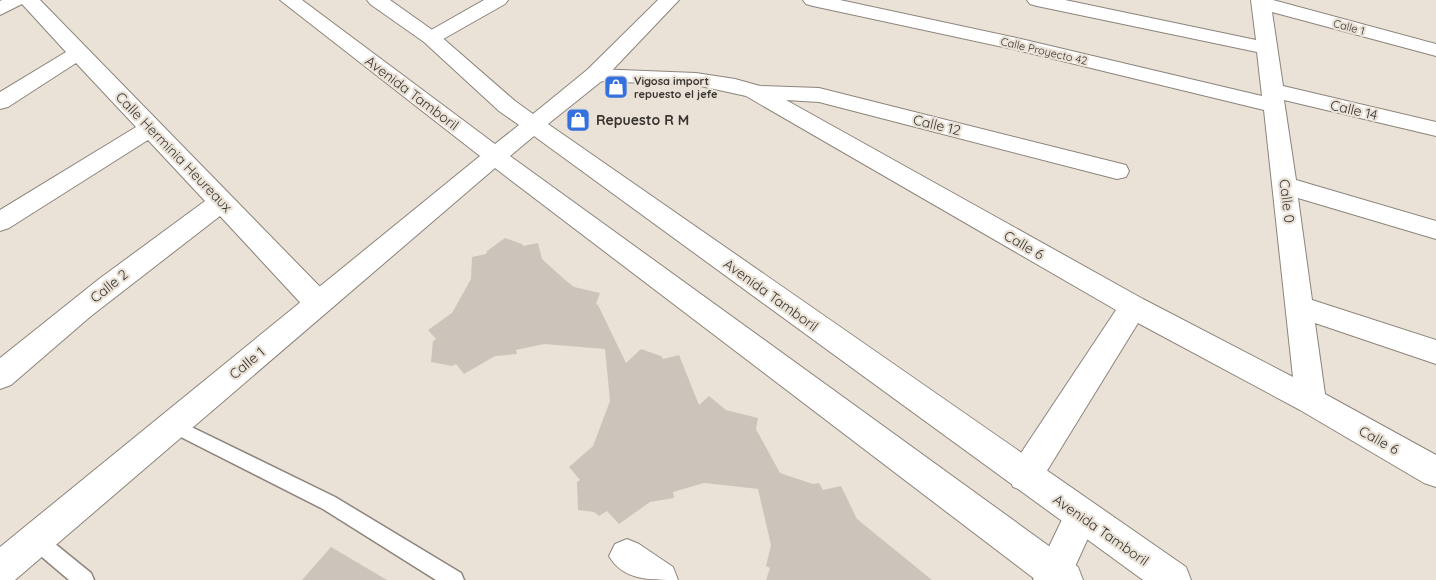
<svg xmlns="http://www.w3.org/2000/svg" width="1436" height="580" font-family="Quicksand,sans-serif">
	<rect width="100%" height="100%" fill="#eae2d7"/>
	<!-- building -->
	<path fill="#ccc4ba" d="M505 238 522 244 523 246 538 243 542 259 564 279 574 287 600 293 596 304 598 305 626 363 641 349 661 356 663 359 679 355 699 405 709 396 726 410 758 418 756 429 780 473 813 484 819 483 823 490 841 486 857 519 932 580H766L770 568 766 566 771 545 758 489 704 483 673 492 674 498 650 502 619 524 607 511 599 516 594 512 578 510 577 482 580 480 569 467 593 446 610 401 605 349 544 344 516 350 517 354 495 356 464 374 456 364 452 366 431 362 433 341 436 339 428 330 452 313 471 279 472 257 486 254 487 251Z
		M331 547 387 580H302Z"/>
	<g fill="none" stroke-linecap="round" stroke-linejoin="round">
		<!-- lane casing -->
		<g stroke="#8c847b" stroke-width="3">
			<path id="lane" d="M173 418 335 497 461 573 464 580H436L323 509 167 430 164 425 167 420Z
				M36 531 43 534 91 573 94 580H69L29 546 27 540 29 534Z"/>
		</g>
		<!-- street casing -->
		<g stroke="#8c847b" stroke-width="2">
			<path id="street" d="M2 0H40L328 295 332 303 328 311 318 314 308 311 220 216 91 316 11 385 0 389V358L99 279 205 201 148 140 9 228 0 231V210L136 127 76 63 8 107 0 109V92L66 52 22 4 0 15V1Z
				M484 0H508L505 4 438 42 431 44 424 42 421 38 424 34Z
				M803 0H840L1021 39 1262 96 1257 52 1037 6 1030 4 1027 0H1065L1256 40 1251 0H1273L1436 44V56L1272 12 1283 86 1436 122V136L1284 100 1296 180 1436 221V239L1298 198 1312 300 1436 340V364L1315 323 1325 394 1436 455V487L1424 483 1300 410 1138 323 1037 487 1025 491 1013 487 1009 476 1013 465 1116 310 746 96 696 85 595 81 587 80 584 75 587 70 595 69 696 73 735 79 760 86 819 88 1126 165 1129 171 1126 177 1117 179 819 102 786 100 1143 299 1293 377 1264 110 1021 51 813 6 806 4Z
				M1081 500 1093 505 1098 516 1069 580H1033L1069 505Z
				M627 539 639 544 673 567 678 580C648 580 623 580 609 556L615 544Z"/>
		</g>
		<!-- secondary casing -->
		<g stroke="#8c847b" stroke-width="2">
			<path id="secondary" d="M280 0H302L495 144 519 125 499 111 424 42 370 4 367 0H390L438 34 515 101 533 114 587 70 658 0H679L603 80 548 124 1186 567 1191 580H1143L534 136 510 156 1078 567 1083 580H1036L495 168 15 580H0V547L480 156Z"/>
		</g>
		<!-- lane -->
		<use href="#lane" fill="#fff" fill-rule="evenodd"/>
		<!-- street -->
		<use href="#street" fill="#fff" fill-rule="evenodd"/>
		<!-- secondary -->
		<use href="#secondary" fill="#fff" fill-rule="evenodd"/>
	</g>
	<!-- icons -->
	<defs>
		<g id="shop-square" transform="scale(1.25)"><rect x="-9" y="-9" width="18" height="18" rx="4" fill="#3570df" stroke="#eae2d7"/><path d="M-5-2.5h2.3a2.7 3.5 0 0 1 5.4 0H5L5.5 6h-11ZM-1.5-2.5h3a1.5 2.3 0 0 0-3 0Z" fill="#fff"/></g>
	</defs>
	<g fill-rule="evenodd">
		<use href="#shop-square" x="616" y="87"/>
		<use href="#shop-square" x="578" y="120"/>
	</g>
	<g text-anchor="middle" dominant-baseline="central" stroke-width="4.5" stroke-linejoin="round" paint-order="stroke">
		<!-- far-street labels -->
		<g font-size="11" fill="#383430" stroke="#eae2d7">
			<text transform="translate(1349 27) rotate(15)">Calle 1</text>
			<text transform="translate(1044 51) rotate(13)">Calle Proyecto 42</text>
		</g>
		<!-- far-poi labels -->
		<g font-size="11" font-weight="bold" fill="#383430" stroke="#eae2d7" text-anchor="start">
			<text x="634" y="81">Vigosa import<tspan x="634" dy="13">repuesto el jefe</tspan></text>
		</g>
		<!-- street labels -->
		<g font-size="14" fill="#383430" stroke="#eae2d7">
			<text transform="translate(412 93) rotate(37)">Avenida Tamboril</text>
			<text transform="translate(1354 110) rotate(13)">Calle 14</text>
			<text transform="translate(937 125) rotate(14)">Calle 12</text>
			<text transform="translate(174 152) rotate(46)">Calle Herminia Heureaux</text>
			<text transform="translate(1287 201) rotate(83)">Calle 0</text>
			<text transform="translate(1024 245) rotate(30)">Calle 6</text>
			<text transform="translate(109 286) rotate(-39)">Calle 2</text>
			<text transform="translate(771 295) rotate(36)">Avenida Tamboril</text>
			<text transform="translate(247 363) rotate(-40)">Calle 1</text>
			<text transform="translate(1379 440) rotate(29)">Calle 6</text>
			<text transform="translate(1101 530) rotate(35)">Avenida Tamboril</text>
		</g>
		<!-- poi labels -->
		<g font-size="14" font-weight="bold" fill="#383430" stroke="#eae2d7" text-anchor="start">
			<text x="596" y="120">Repuesto R M</text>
		</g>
	</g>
</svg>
